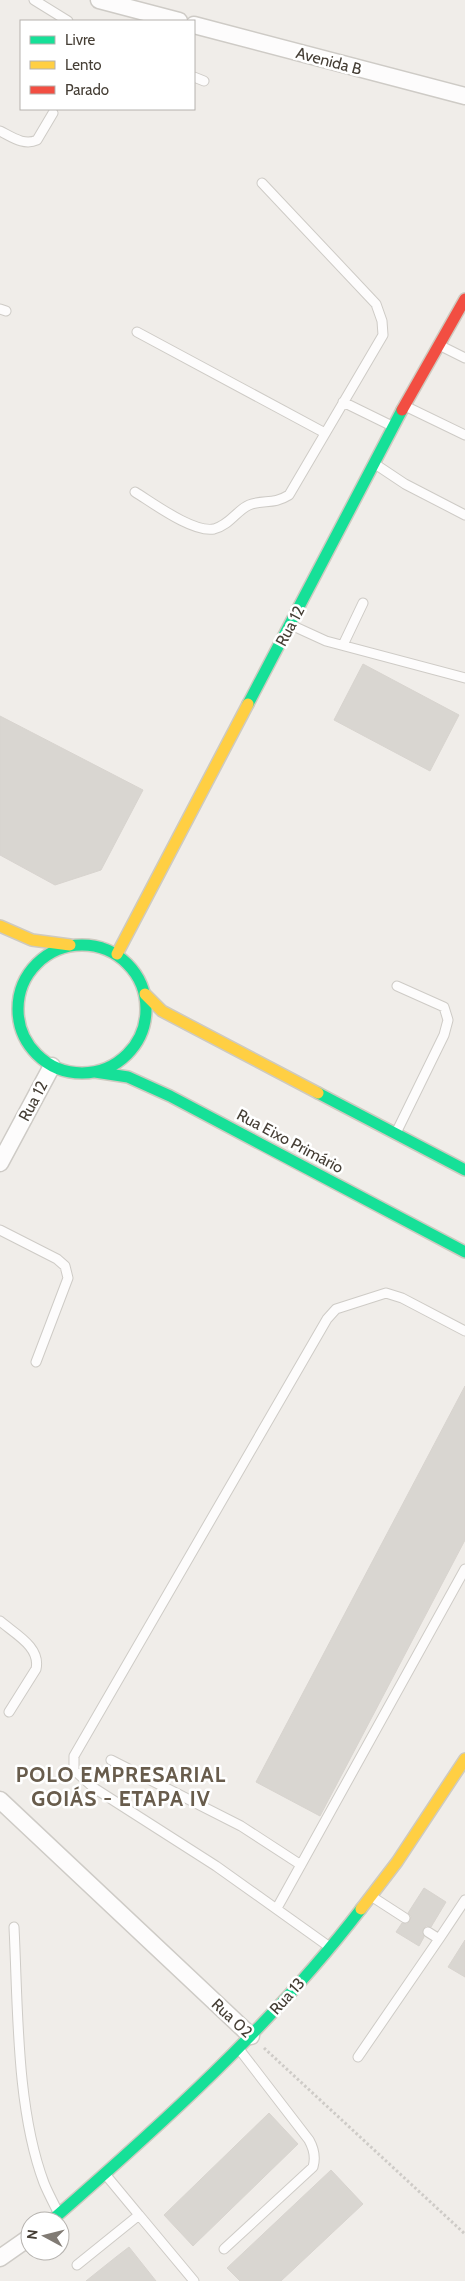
<svg xmlns="http://www.w3.org/2000/svg" width="465" height="2281" font-family="Cabin,sans-serif">
	<rect width="100%" height="100%" fill="#f0ede9"/>
	<!-- building -->
	<path fill="#d9d6d1" stroke="#d8d4cf" d="M363 664 459 715 430 771 334 720Z
		M0 716 143 790 101 870 55 885 0 855Z
		M465 1386V1540L320 1816 256 1782Z
		M424 1888 446 1902 431 1927 426 1926 423 1929 424 1937 419 1946 396 1932 402 1923 407 1924 410 1921 411 1916 408 1913Z
		M465 1940V1977L448 1967Z
		M269 2113 298 2144 193 2246 164 2215Z
		M331 2170 363 2204 281 2281H240L227 2268Z
		M129 2247 156 2281H86L116 2257Z"/>
	<g fill="none" stroke-linecap="round" stroke-linejoin="round">
		<!-- lane casing -->
		<g stroke="#cecbc6" stroke-width="11">
			<path id="lane" d="M34 0 68 21
				M194 77 204 81
				M0 131C12 137 24 146 37 140L53 113
				M0 309 6 311
				M137 332 325 433
				M441 346 465 358
				M343 402 392 426
				M405 406 465 435
				M375 464 405 484 465 515
				M135 492C153 503 193 533 214 529 230 525 237 510 249 505 264 499 273 505 289 495L383 335 382 321 376 304 262 183
				M291 625 326 641 465 678
				M343 645 363 603
				M396 1133 444 1035 448 1020 444 1007 397 986
				M0 1230 57 1259 65 1266 68 1278 36 1362
				M0 1621C15 1634 41 1647 36 1669L9 1712
				M111 1760 241 1826 301 1865
				M371 1896 405 1918
				M277 1908 465 1569
				M14 1927C18 2006 16 2109 44 2183 48 2193 54 2204 59 2214
				M439 1939 465 1900
				M331 1948 216 1866 94 1788 74 1770V1756L327 1319 336 1309 386 1293 402 1298 465 1331
				M358 2057 439 1939 428 1932
				M139 2215 194 2281
				M224 2249 313 2167C316 2157 314 2149 309 2140L239 2049
				M77 2265 139 2215 105 2174"/>
		</g>
		<!-- street casing -->
		<g stroke="#cecbc6" stroke-width="19">
			<path id="street" d="M99 0 179 21
				M194 25 465 96
				M0 1163 52 1066
				M0 1800 251 2036
				M0 2258 30 2237"/>
		</g>
		<!-- fast casing -->
		<g stroke="#cecac0" stroke-width="14">
			<path id="fast" d="M248 704 402 410
				M18 1009a64 64 0 1 1 128 0a64 64 0 1 1-128 0Z
				M95 1072 128 1077 170 1096 465 1252
				M318 1093 465 1170
				M51 2221C161 2125 272 2025 361 1909"/>
		</g>
		<!-- slow casing -->
		<g stroke="#cecac0" stroke-width="14">
			<path id="slow" d="M0 926 32 940 70 945
				M117 954 248 704
				M145 994 162 1011 318 1093
				M361 1909 397 1862 465 1759"/>
		</g>
		<!-- jam casing -->
		<g stroke="#cecac0" stroke-width="14">
			<path id="jam" d="M402 410 465 299"/>
		</g>
		<!-- path -->
		<path stroke="#cecbc7" stroke-width="3" stroke-dasharray="2.5 2.5" stroke-linecap="butt" d="M264 2048 465 2234"/>
		<!-- lane -->
		<use href="#lane" stroke="#fdfcfc" stroke-width="9"/>
		<!-- street -->
		<use href="#street" stroke="#fdfcfc" stroke-width="16"/>
		<!-- fast -->
		<use href="#fast" stroke="#16e098" stroke-width="11"/>
		<!-- slow -->
		<use href="#slow" stroke="#ffcf43" stroke-width="11"/>
		<!-- jam -->
		<use href="#jam" stroke="#f24e42" stroke-width="11"/>
	</g>
	<g text-anchor="middle" dominant-baseline="central" stroke-width="5" stroke-linejoin="round" paint-order="stroke">
		<!-- street labels -->
		<g font-size="16" fill="#453e35" stroke="#fff">
			<text transform="translate(329 61) rotate(15)">Avenida B</text>
			<text transform="translate(290 626) rotate(-62)">Rua 12</text>
			<text transform="translate(33 1101) rotate(-62)">Rua 12</text>
			<text transform="translate(290 1141) rotate(28)">Rua Eixo Primário</text>
			<text transform="translate(287 1996) rotate(-48)">Rua 13</text>
			<text transform="translate(232 2018) rotate(43)">Rua 02</text>
		</g>
		<!-- district labels -->
		<g font-size="21" font-weight="bold" letter-spacing="1" fill="#685c4c" stroke="#fff">
			<text x="121" y="1774">POLO EMPRESARIAL<tspan x="121" dy="24">GOIÁS - ETAPA IV</tspan></text>
		</g>
	</g>
	<!-- legend -->
	<rect x="20" y="20" width="175" height="90" fill="#ffffff" stroke="#b5b2ae"/>
	<rect x="30" y="36" width="25" height="8" fill="#16e098" stroke="#b5b2ae"/>
	<text x="65" y="45" font-size="15" fill="#453e35">Livre</text>
	<rect x="30" y="61" width="25" height="8" fill="#ffcf43" stroke="#b5b2ae"/>
	<text x="65" y="70" font-size="15" fill="#453e35">Lento</text>
	<rect x="30" y="86" width="25" height="8" fill="#f24e42" stroke="#b5b2ae"/>
	<text x="65" y="95" font-size="15" fill="#453e35">Parado</text>
	<!-- north arrow -->
	<g transform="translate(45 2236) rotate(277)"><circle r="24" fill="#ffffff" stroke="#b5b2ae"/>
	<path d="M0-4L9 19L0 12L-9 19Z" fill="#817b74"/>
	<text y="-8" font-size="14" font-weight="bold" text-anchor="middle" fill="#453e35">N</text>
	</g>
</svg>
